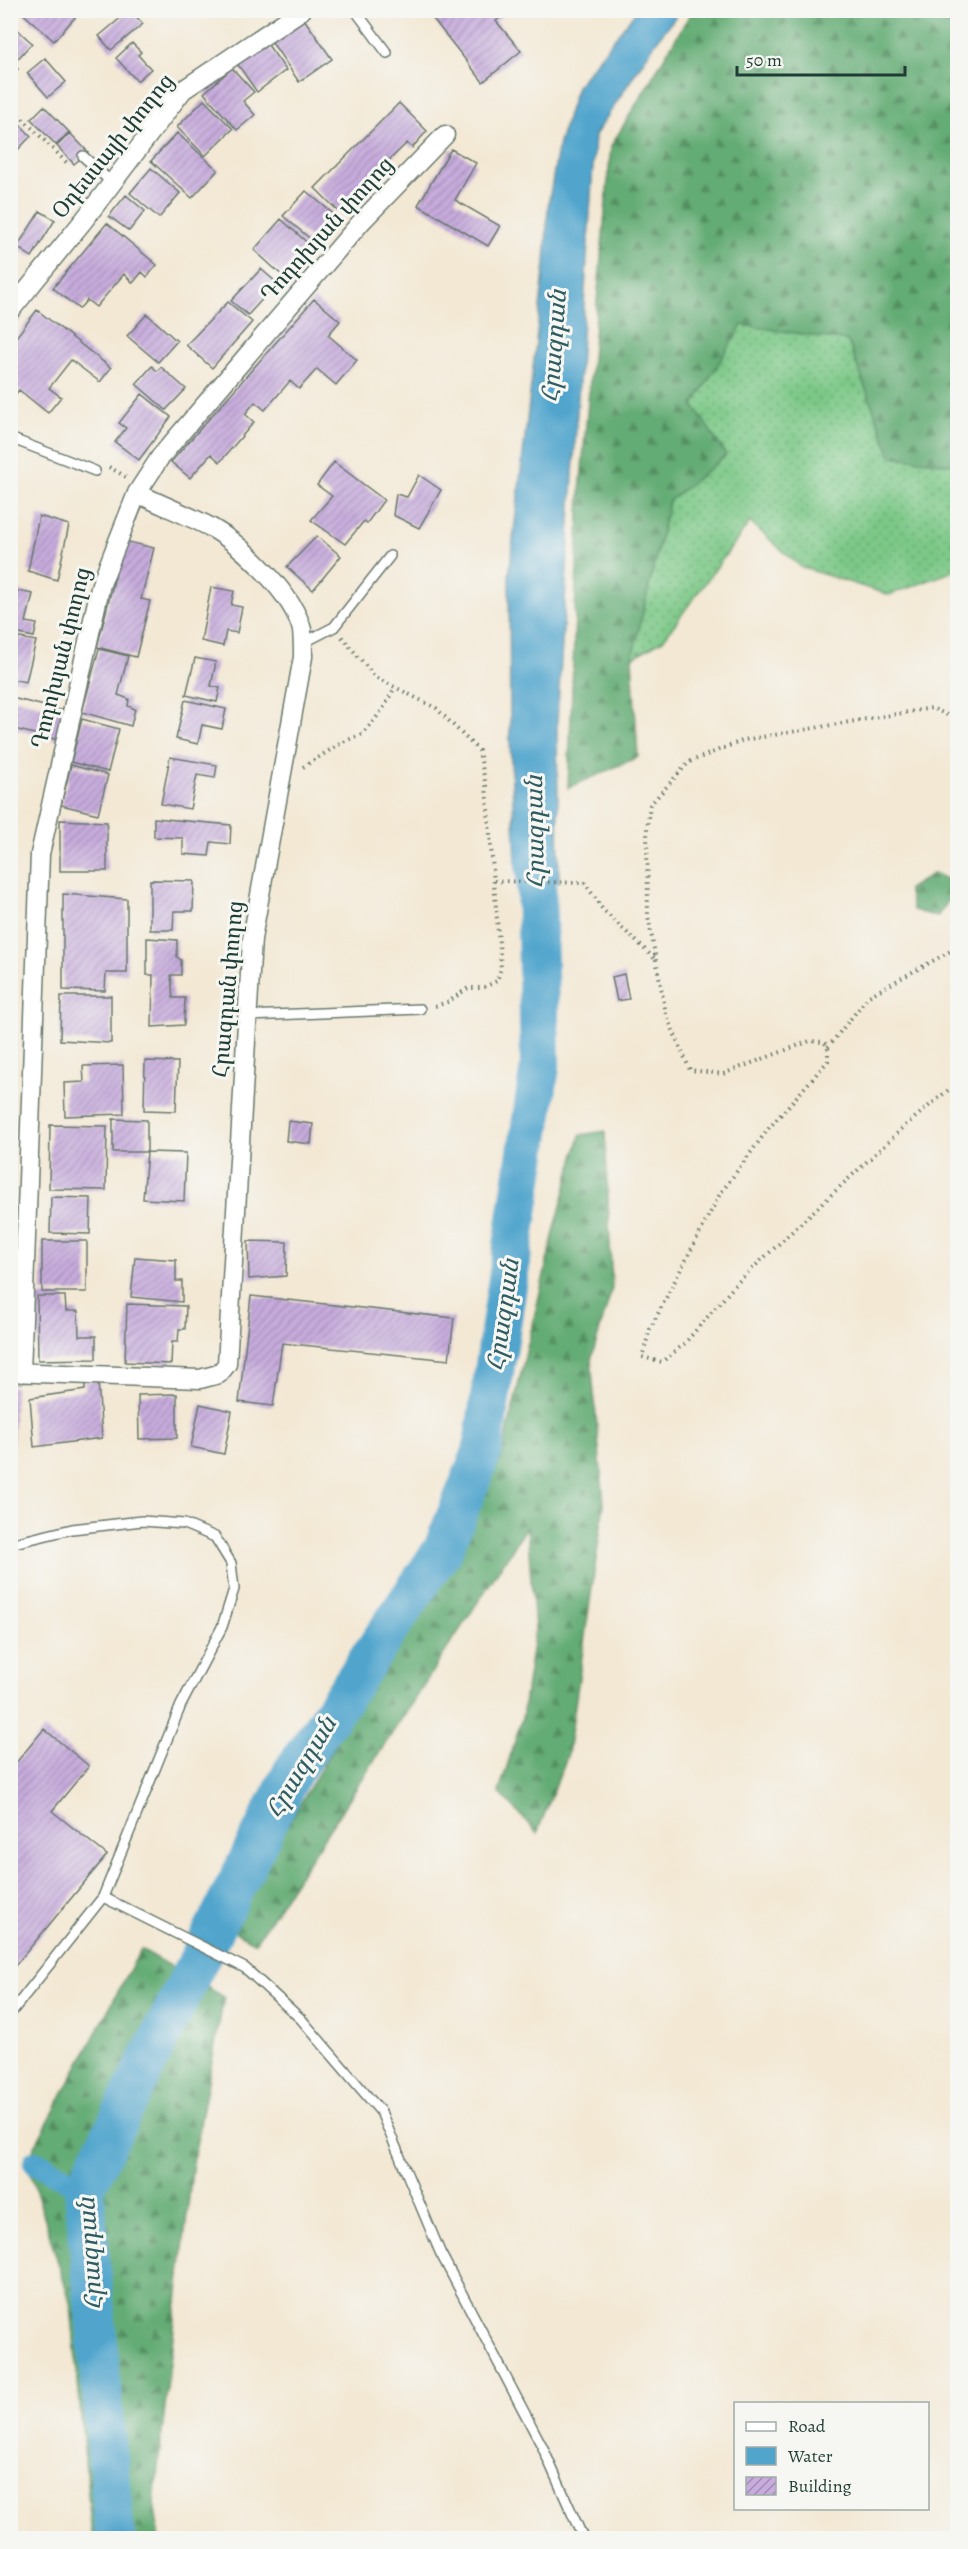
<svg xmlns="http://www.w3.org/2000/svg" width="968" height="2549" font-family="Alegreya,'Noto Serif Armenian',serif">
	<defs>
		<pattern id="grass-dots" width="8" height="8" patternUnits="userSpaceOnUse" patternTransform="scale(1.5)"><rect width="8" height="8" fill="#7bc887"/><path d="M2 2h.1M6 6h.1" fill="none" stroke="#64a46f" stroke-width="1.8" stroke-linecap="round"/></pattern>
		<pattern id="forest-firs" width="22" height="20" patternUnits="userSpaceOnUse" patternTransform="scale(1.5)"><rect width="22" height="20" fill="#64ac74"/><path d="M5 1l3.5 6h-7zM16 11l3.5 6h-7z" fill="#528d60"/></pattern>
		<pattern id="building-hatch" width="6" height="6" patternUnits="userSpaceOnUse" patternTransform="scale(1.5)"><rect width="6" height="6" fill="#c7acdd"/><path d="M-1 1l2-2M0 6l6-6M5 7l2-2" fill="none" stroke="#a18db4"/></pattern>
	</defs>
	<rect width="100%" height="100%" fill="#f6f6f2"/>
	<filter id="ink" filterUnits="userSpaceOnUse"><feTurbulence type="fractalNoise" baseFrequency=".0167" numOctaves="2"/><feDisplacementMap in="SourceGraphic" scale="12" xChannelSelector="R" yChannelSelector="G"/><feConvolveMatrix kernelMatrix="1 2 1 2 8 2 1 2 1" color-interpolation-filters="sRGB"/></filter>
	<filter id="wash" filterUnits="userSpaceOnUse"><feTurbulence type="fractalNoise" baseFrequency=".008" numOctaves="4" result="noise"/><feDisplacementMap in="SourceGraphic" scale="24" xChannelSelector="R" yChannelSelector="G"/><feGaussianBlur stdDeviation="1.35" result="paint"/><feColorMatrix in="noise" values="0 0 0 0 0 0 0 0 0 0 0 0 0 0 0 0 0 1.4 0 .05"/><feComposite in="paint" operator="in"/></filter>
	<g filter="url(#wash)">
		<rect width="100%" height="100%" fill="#f3e8d4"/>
		<!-- grass -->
		<path fill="url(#grass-dots)" stroke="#4d825e" stroke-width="1.5" d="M742 324 848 341 891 456 957 465V570L889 595 801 567 750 522 663 640 632 658 669 501 726 455 693 405Z"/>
		<!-- forest -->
		<path fill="url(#forest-firs)" stroke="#427454" stroke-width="1.5" d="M692 11H957V465L891 456 848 341 742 325 693 405 726 455 669 501 632 658 638 757 568 788 580 491 611 146Z
			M934 873 951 881 954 893 937 917 913 910 908 889Z
			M605 1131 612 1289 591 1360 604 1504 568 1754 537 1833 499 1792 522 1718 535 1629 527 1527 255 1943 228 1928 501 1459 555 1228 580 1135Z
			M141 1949 224 1997 193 2162 154 2503 160 2538H92L71 2305 27 2161Z"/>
		<!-- water -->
		<path fill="#51a5cd" stroke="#387180" stroke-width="1.5" d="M636 11H680L655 43 595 135 557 722 559 882 517 881 510 741 509 575 545 264 548 206 559 143 577 86Z"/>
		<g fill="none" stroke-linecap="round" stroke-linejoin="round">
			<!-- canal -->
			<path stroke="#51a5cd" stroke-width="24" d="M35 2162 84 2189"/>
			<!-- river -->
			<path stroke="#51a5cd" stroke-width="40" d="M115 2538 84 2189 293 1771 443 1549 482 1452 540 1066 535 825"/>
		</g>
		<g id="blocks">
			<!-- building -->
			<path fill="url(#building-hatch)" d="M19 10H73L78 14 54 41Z
				M130 10 143 24 111 50 99 36Z
				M426 10H509L496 21 521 51 483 82Z
				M302 16 332 59 299 82 269 38Z
				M10 23 32 43 13 64 18 69 10 78Z
				M265 41 286 70 257 92 236 62Z
				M132 43 141 52 138 55 151 69 137 81 116 58Z
				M45 58 66 82 48 97 27 73Z
				M232 68 254 92 243 101 255 115 237 130 204 93Z
				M204 100 233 129 205 156 177 127Z
				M399 103 427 131 412 148 407 143 367 181 374 189 358 206 350 199 338 211 315 188Z
				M44 106 69 132 56 145 31 119Z
				M13 117 31 136 12 156 10 120Z
				M70 133 88 152 74 164 57 146Z
				M177 133 218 170 192 198 151 161Z
				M451 149 476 163 455 200 500 226 488 246 418 205Z
				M151 168 180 193 159 218 130 193Z
				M306 191 336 216 314 242 283 216Z
				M126 195 145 211 129 231 109 216Z
				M40 211 55 220 32 257 17 247Z
				M281 219 312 247 285 278 254 250Z
				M107 223 157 265 147 277 142 272 133 283 124 274 96 307 87 300 79 309 53 288Z
				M261 269 277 283 248 315 231 301Z
				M314 299 340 321 328 335 357 360 336 385 317 369 299 389 290 381 265 410 255 402 245 414 254 422 220 462 211 454 190 478 171 462Z
				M228 302 252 322 212 368 186 345Z
				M37 310 111 368 100 382 71 360 49 388 61 397 48 413 19 390 10 401V345Z
				M147 314 177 341 158 362 127 336Z
				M152 366 157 371 161 367 186 389 166 410 136 384Z
				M142 394 171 417 139 460 115 442 126 428 119 423Z
				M334 462 384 500 367 523 364 521 345 544 311 520 332 496 317 485Z
				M419 475 441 490 419 528 393 515 396 494 407 497Z
				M39 516 69 525 57 580 28 571Z
				M317 536 341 556 313 590 287 567Z
				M124 541 154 548 141 599 150 601 136 657 97 647Z
				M211 587 234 591 231 605 242 607 237 633 226 631 223 646 201 641Z
				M10 589 33 594 26 622 37 624 34 637 10 632Z
				M10 636 36 641 26 682 10 679Z
				M99 649 128 656 118 695 129 699 128 706 135 709 131 726 82 712Z
				M195 658 216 662 211 686 220 688 217 702 186 695Z
				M12 698 65 711 59 740 10 728Z
				M185 700 226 709 222 729 202 725 198 744 176 739Z
				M82 719 119 729 108 772 71 762Z
				M170 757 217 765 215 778 197 775 190 809 161 804Z
				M71 765 108 775 98 814 61 805Z
				M154 818 231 825 230 844 211 842 209 856 183 854V838L154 837Z
				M60 820 107 822V871H60Z
				M150 880 194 881 193 911H174L173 930H150Z
				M63 894 127 899V973H106L105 991 63 990Z
				M147 938 177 940V957L181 960V975H171L173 998H185L184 1025 152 1027 153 975H147Z
				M624 974 629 999 617 1001 612 977Z
				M61 996H111V1043L60 1040Z
				M145 1061 178 1062 176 1111 144 1110Z
				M123 1065 124 1114 65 1116 64 1083 84 1082 83 1066Z
				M113 1119 147 1120V1152L186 1153 184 1201 143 1199 147 1152H113Z
				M288 1121 313 1124 311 1144 286 1141Z
				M50 1125 107 1126 106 1190 49 1189Z
				M51 1197 91 1198 90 1234 50 1233Z
				M42 1241H87V1292H42Z
				M248 1241 287 1242 286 1276 249 1279Z
				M135 1257 176 1260V1281H182V1302L131 1297Z
				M37 1296H65L66 1311H78L79 1336H96V1359L38 1360Z
				M251 1296 454 1318 449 1360 282 1343 273 1406 239 1402Z
				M127 1304 186 1306 185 1329H179L178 1342H172L171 1364 125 1362Z
				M85 1381H98L102 1438 34 1447 30 1398 85 1390Z
				M10 1386H15L13 1443 10 1442Z
				M177 1394V1438L139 1439 138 1395Z
				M200 1404 232 1411 224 1454 191 1447Z
				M44 1729 89 1766 52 1811 107 1855 10 1972V1770Z"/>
		</g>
	</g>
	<g filter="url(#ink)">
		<use href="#blocks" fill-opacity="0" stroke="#69796c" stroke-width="1.5"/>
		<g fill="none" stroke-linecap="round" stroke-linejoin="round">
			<!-- lane casing -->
			<g stroke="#69796c" stroke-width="12">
				<path id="lane" d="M355 10 387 53
					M140 132 169 88
					M83 156 111 182
					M10 438 95 471
					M303 643 334 627 390 556
					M248 1016 420 1009
					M10 1544 72 1529 142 1521 184 1524 215 1537 231 1563 234 1589 222 1627 181 1705 103 1897 10 2014
					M103 1897 245 1968 301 2019 381 2112 440 2252 542 2446 583 2538"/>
			</g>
			<!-- street casing -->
			<g stroke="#69796c" stroke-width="21">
				<path id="street" d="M10 311 84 220 183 90 302 10
					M10 1372 200 1379 219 1374 227 1364 252 939 303 657C303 648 303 639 302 630 294 595 242 545 212 528 188 515 161 505 137 493
					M21 1373 40 854 101 584 137 493 161 456 362 221 445 135"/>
			</g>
			<!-- path -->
			<path stroke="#69796c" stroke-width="4" stroke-dasharray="1.5 4.5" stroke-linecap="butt" d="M10 106 68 164
				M109 467 126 477
				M342 637 375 677 436 708 479 751 486 786 501 968 497 981 482 988H468L448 1002 435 1006
				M958 720 932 708 744 740 689 762 650 805 647 828 648 916 666 1014 690 1070 723 1074 810 1041 824 1042 828 1047V1061L769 1128 720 1194 650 1329 642 1357 662 1362 684 1344 737 1283 906 1125 958 1082
				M303 767 343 742 363 734 383 709 395 687
				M494 881 585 883 603 910 655 959
				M828 1047 869 996 958 947"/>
			<!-- lane -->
			<use href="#lane" stroke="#fff" stroke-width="9"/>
			<!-- street -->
			<use href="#street" stroke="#fff" stroke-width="18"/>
		</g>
	</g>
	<g text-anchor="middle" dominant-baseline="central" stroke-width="6" stroke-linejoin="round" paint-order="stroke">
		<!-- street labels -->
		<g font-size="22" fill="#1f3d34" stroke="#f6f6f2">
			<text transform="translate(113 146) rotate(-51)">Օդեսսայի փողոց</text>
			<text transform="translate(327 229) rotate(-48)">Դոդոխյան փողոց</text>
			<text transform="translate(61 658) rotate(-76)">Դոդոխյան փողոց</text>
			<text transform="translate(228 989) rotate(-85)">Հրազդան փողոց</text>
		</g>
		<!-- water labels -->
		<g font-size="24" font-style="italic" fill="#2e5c62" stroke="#f6f6f2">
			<text transform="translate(554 346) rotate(-86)">Հրազդան</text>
			<text transform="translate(535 832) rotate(-91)">Հրազդան</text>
			<text transform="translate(503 1315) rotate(-82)">Հրազդան</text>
			<text transform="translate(301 1767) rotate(-59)">Հրազդան</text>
			<text transform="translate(90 2254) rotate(-94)">Հրազդան</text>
		</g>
	</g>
	<!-- margin -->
	<rect width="968" height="2549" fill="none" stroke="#f6f6f2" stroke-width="36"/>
	<!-- legend -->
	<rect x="734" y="2402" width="195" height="108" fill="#f6f6f2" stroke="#a0aca6" stroke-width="1.5"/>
	<rect x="746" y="2422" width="30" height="9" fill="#ffffff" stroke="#a0aca6" stroke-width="1.5"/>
	<text x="788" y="2432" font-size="18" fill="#1f3d34">Road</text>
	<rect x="746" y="2447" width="30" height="18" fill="#51a5cd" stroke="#a0aca6" stroke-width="1.5"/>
	<text x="788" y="2462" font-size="18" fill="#1f3d34">Water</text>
	<rect x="746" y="2477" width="30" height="18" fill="url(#building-hatch)" stroke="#a0aca6" stroke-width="1.5"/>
	<text x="788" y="2492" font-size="18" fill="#1f3d34">Building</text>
	<!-- scale -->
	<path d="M737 66v9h168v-9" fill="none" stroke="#1f3d34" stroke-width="3"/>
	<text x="746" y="66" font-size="18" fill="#1f3d34" stroke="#f6f6f2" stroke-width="4.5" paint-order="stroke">50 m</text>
</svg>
